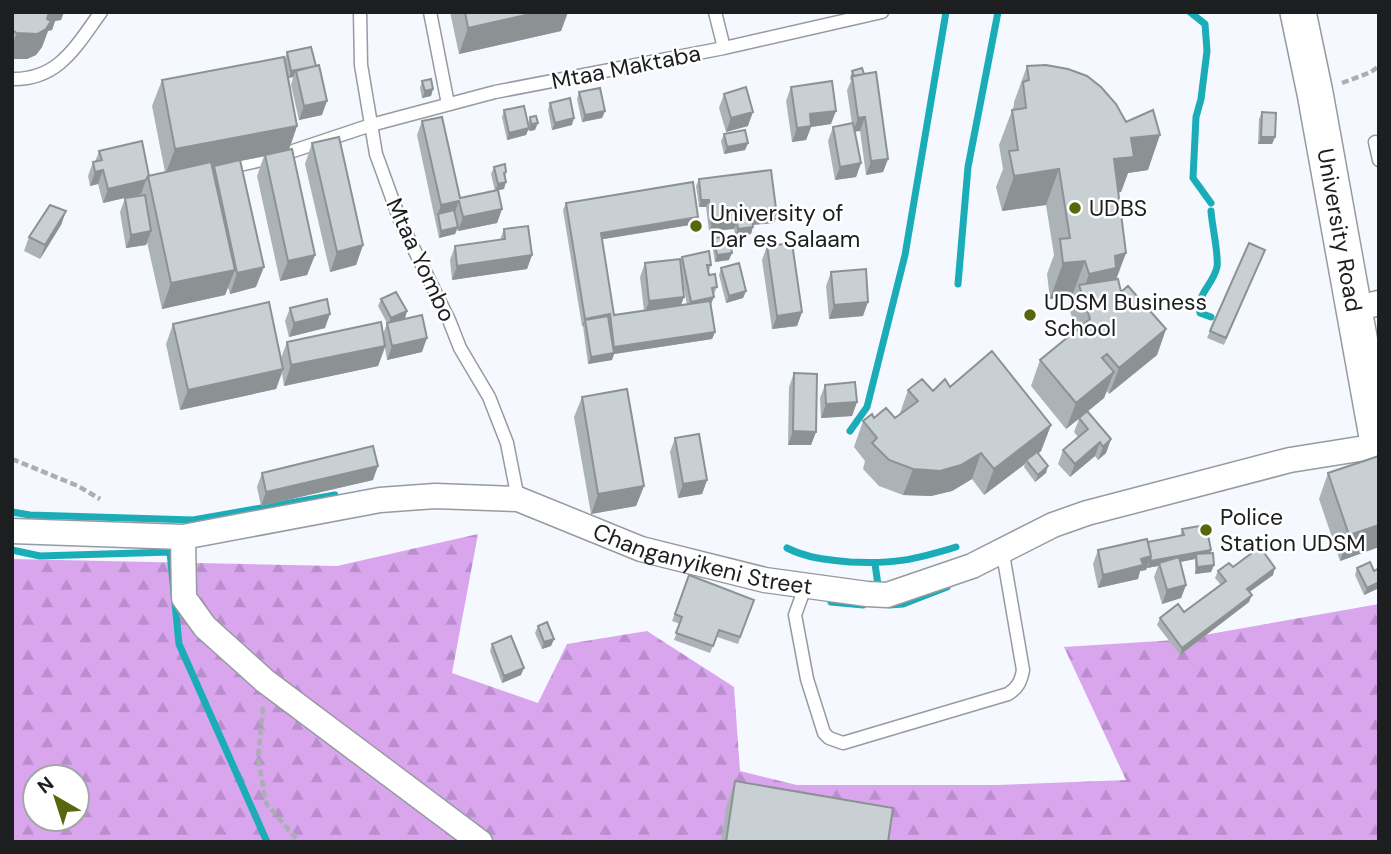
<svg xmlns="http://www.w3.org/2000/svg" width="1391" height="854" font-family="'DM Sans',sans-serif">
	<defs>
		<pattern id="forest-firs" width="22" height="20" patternUnits="userSpaceOnUse" patternTransform="scale(1.75)"><rect width="22" height="20" fill="#d9a6ee"/><path d="M5 1l3.5 6h-7zM16 11l3.5 6h-7z" fill="#ba8ecc"/></pattern>
	</defs>
	<rect width="100%" height="100%" fill="#f5f8fe"/>
	<!-- forest -->
	<path fill="url(#forest-firs)" fill-rule="evenodd" d="M478 534 452 673 538 703 567 644 647 631 734 687 740 771 797 785H997L1126 780 1064 647 1176 640 1379 604V842H12V559L337 566ZM35 777H77V819H35Z"/>
	<g fill="none" stroke-linecap="round" stroke-linejoin="round">
		<!-- stream -->
		<path stroke="#1aadb8" stroke-width="7" d="M1190 12 1205 24 1207 51 1201 99 1196 117 1193 178 1211 203
			M958 284 968 167 998 12
			M1211 317 1200 313C1196 294 1213 285 1217 267 1219 255 1212 226 1211 211
			M850 431 867 407 905 255 946 12
			M12 512 30 515 193 520 335 495
			M787 548C807 558 827 560 850 562 894 564 914 560 956 547
			M12 550 40 556 170 552 179 644 267 842
			M875 564 878 585
			M831 602 863 605
			M889 605 903 604 947 587"/>
		<!-- lane casing -->
		<g stroke="#969aa1" stroke-width="15">
			<path id="lane" d="M360 12 361 65 376 154 401 223 449 320 460 348 489 397 507 443 518 499
				M430 12 448 104
				M715 12 724 48
				M12 79C59 80 76 46 101 12
				M1375 142 1379 160
				M226 168 275 157 371 125 495 92 724 48 882 12
				M808 586 804 590 795 615 807 679 824 733 829 738 843 743 1008 694C1018 688 1021 681 1023 670L1004 560 1005 550"/>
		</g>
		<!-- street casing -->
		<g stroke="#969aa1" stroke-width="27">
			<g id="street">
				<path d="M1354 309 1379 303"/>
				<path id="s1" d="M12 531 183 537 380 500 435 496 518 499 641 549 765 580 867 594 887 595 972 566 1053 525 1087 513 1290 460 1378 446"/>
				<path d="M183 537 184 598 205 627 265 681 480 842"/>
			</g>
		</g>
		<!-- secondary casing -->
		<g stroke="#969aa1" stroke-width="38">
			<g id="secondary">
				<path id="s2" d="M1298 12 1315 93 1379 448"/>
			</g>
		</g>
		<!-- path -->
		<path stroke="#abaeb3" stroke-width="4.5" stroke-dasharray="7 3.5" stroke-linecap="butt" d="M1342 83 1371 72 1379 66
			M12 459 78 486 100 499
			M263 707 258 758 266 803 299 842"/>
		<!-- lane -->
		<use href="#lane" stroke="#fff" stroke-width="12"/>
		<!-- street -->
		<use href="#street" stroke="#fff" stroke-width="24"/>
		<!-- secondary -->
		<use href="#secondary" stroke="#fff" stroke-width="35"/>
	</g>
	<!-- wall -->
	<path fill="#acb3b6" fill-rule="evenodd" d="M12 12H64L61 20 55 21 52 30 48 31 42 47 36 55 27 59H12Z
		M450 12H568L561 31 459 54Z
		M287 52 322 115 299 120 291 85 293 77 289 78 297 126 289 150 315 255 307 275 280 281 257 176 264 156 240 161 256 287 230 294 228 287 225 295 162 309 147 242 146 245 126 248 120 212 125 198 103 203 98 184 90 186 88 176 93 162H95L99 151 149 176 165 172 152 106 162 80 285 58Z
		M1027 66 1148 170 1128 173 1121 192 1118 193 1116 280 1121 292 1166 329 1157 355 1109 394 1107 391 1104 398 1087 412 1111 439 1106 453 1098 460 1095 456 1070 477 1058 464 1063 450 1078 437 1074 432 1079 419 1066 429 1031 386 1040 360 1076 331 1070 311 1073 301 1072 296 1050 299 1047 274 1054 255 1046 205 1002 211 996 187 1003 169 999 145 1014 105V102Z
		M852 71 888 159 883 172 866 175 860 131H855L861 163 856 177 835 180 828 141 833 127 852 124 847 90 851 81 850 78Z
		M422 81 433 89 431 96 422 98 420 88Z
		M791 87 831 124 811 127 806 140 792 142 786 101Z
		M579 92 605 111 602 118 582 122 577 99Z
		M724 94 748 126 726 132 719 108Z
		M550 103 572 125 552 130 548 110Z
		M504 110 528 124 530 117 535 130 529 131 528 129 526 135 507 140 502 117Z
		M1262 112 1275 137 1272 144H1258L1259 119Z
		M422 121 460 198 495 191 491 174 494 167 506 172 504 189 498 190 502 209 497 223 458 231 457 229 455 234 439 238 417 135Z
		M724 134 748 143 745 150 724 154 721 141Z
		M312 143 363 245 356 265 330 272 305 164Z
		M699 179 777 216 774 223 753 225 751 234 735 236 734 229 709 231 706 207H699L696 186Z
		M566 203 698 217 696 224 602 239 614 315 644 311 640 277 645 263 680 261 682 257 711 265 709 271V275L717 287 714 294H713L711 304 715 332 712 339 614 354 612 360 588 364 583 326H582L563 210ZM682 278 687 305H681Z
		M66 211 61 225 40 259 24 251 29 237Z
		M504 229 532 255 527 269 452 280 450 260 455 246 500 240Z
		M714 238 729 260 715 262 712 245Z
		M767 246 802 312 797 326 772 329 762 260Z
		M1265 250 1224 345 1207 338 1210 331Z
		M721 268 746 291 743 298 726 303 719 275Z
		M831 272 863 316 829 319 826 286Z
		M381 299 407 311 405 318 401 320 422 352 387 360 385 348 378 366 284 386 282 373 276 389 180 410 166 344 173 324 281 358 287 342 383 334 387 323 378 306Z
		M290 308 325 328 289 337 285 321Z
		M794 373 816 432 811 445H788L789 387Z
		M825 385 857 402 852 416 821 418 820 398Z
		M950 387 1051 425 1041 451 1038 454 1046 473 1035 482 1024 467 1025 464 984 495 972 479 952 491 931 496 903 495 879 486 863 469 865 461 854 447 863 421 874 418H895L899 416 908 390 933 391Z
		M582 397 644 486 636 506 591 514 574 417Z
		M675 438 707 480 702 494 678 498 670 452Z
		M1379 456V547L1340 561 1319 499 1328 473Z
		M262 473 373 480 261 506 257 487Z
		M1182 529 1211 550 1210 553 1214 565 1211 572 1195 574V559L1180 562 1186 585 1181 598 1162 604 1154 577 1158 566 1147 568V567L1146 570 1140 571 1138 579 1098 588 1093 564 1098 550 1180 536Z
		M1233 567 1273 575 1249 592V602L1180 655 1157 625 1160 618 1184 612 1221 585 1215 578 1218 571Z
		M1357 568 1374 571 1379 568V588L1364 595 1355 575Z
		M689 575 754 600 738 644 717 637 710 653 674 640 680 624 672 621Z
		M538 626 554 639 551 646 542 649 535 633Z
		M492 644 521 675 502 683 490 651Z
		M735 781 888 842H721L726 807Z"/>
	<!-- shaded-wall -->
	<path fill="#8c9294" d="M49 12H64L61 20 55 21 52 30 48 31 42 47 36 55 27 59H12V45L17 33Z
		M539 12H568L561 31 459 54 468 28Z
		M316 66 296 71 293 77 289 78 291 71Z
		M433 89 431 96 422 98 425 91Z
		M327 101 322 115 299 120 304 106Z
		M605 111 602 118 582 122 585 115Z
		M836 111 831 124 811 127 806 140 792 142 797 128 810 114Z
		M753 112 748 126 726 132 731 118Z
		M865 117 860 131 853 132 858 118Z
		M574 118 572 125 552 130 555 123Z
		M538 123 535 130 529 131 531 124Z
		M297 126 288 152 165 175 175 149Z
		M529 128 526 135 507 140 509 133Z
		M1160 135 1148 170 1128 173 1121 192 1101 194 1114 159 1131 138Z
		M1261 137H1275L1272 144H1258Z
		M748 143 745 150 724 154 727 147Z
		M888 159 883 172 866 175 871 161Z
		M861 163 856 177 835 180 840 167Z
		M1059 169 1046 205 1002 211 1014 176Z
		M103 170 98 184 90 186 95 172Z
		M146 180 141 194 103 203 108 189Z
		M506 182 504 189 495 191 498 184Z
		M701 200H709L706 207H699Z
		M459 201 454 215 438 214 441 205Z
		M502 209 497 223 458 231 463 217Z
		M66 211 61 225 40 259 45 245Z
		M777 216 774 223 750 225 752 218Z
		M698 217 696 224 598 240 601 233Z
		M737 222 734 229 709 231 712 224Z
		M458 227 455 234 439 238 441 231Z
		M753 227 751 234 735 236 738 229Z
		M151 231 146 245 126 248 131 235Z
		M363 245 356 265 330 272 337 252Z
		M732 253 729 260 715 262 717 255Z
		M1126 253 1113 288 1082 294 1089 274 1115 256Z
		M315 255 307 275 280 281 288 261Z
		M532 255 527 269 452 280 457 266Z
		M1085 261 1072 296 1050 299 1063 263Z
		M264 267 256 287 230 294 237 273Z
		M235 270 225 295 162 309 171 283Z
		M746 291 743 298 726 303 729 296Z
		M684 297 679 311 644 315 649 301Z
		M714 297 711 304 688 309 691 302Z
		M868 302 863 316 829 319 834 305Z
		M407 311 405 318 388 325 391 318Z
		M802 312 797 326 772 329 777 316Z
		M330 314 325 328 289 337 294 323Z
		M610 314 607 321 585 320 583 326H582L585 319Z
		M1166 329 1157 355 1109 394 1119 368Z
		M715 332 712 339 614 354 612 360 588 364 591 357 612 354 614 347Z
		M427 338 422 352 387 360 392 346Z
		M385 346 378 366 284 386 291 365Z
		M283 369 276 389 180 410 188 390Z
		M1114 372 1104 398 1066 429 1076 403Z
		M857 402 852 416 821 418 826 404Z
		M1051 425 1041 451 1028 462 1026 460 1025 464 984 495 994 469Z
		M793 431 816 432 811 445H788Z
		M1111 439 1106 453 1098 460 1103 447Z
		M1100 442 1095 456 1070 477 1075 464Z
		M981 453 972 479 952 491 931 496 903 495 913 469Z
		M378 466 373 480 261 506 266 492Z
		M1048 466 1046 473 1035 482 1038 475Z
		M707 480 702 494 678 498 683 484Z
		M644 486 636 506 591 514 598 494Z
		M1379 525V547L1340 561 1349 535Z
		M1211 550 1209 557 1196 554 1195 559 1160 566 1159 563 1158 566 1147 568 1150 561Z
		M1151 556 1146 570 1140 571 1138 579 1098 588 1103 575 1141 559Z
		M1214 565 1211 572 1195 574 1197 567Z
		M1275 568 1273 575 1244 596 1247 589Z
		M1379 582V588L1364 595 1367 588Z
		M1186 585 1181 598 1162 604 1167 590Z
		M1252 595 1249 602 1180 655 1182 648Z
		M554 639 551 646 542 649 544 642Z
		M524 668 521 675 502 683 504 676Z"/>
	<!-- building -->
	<path fill="#c8d0d4" stroke="#8c9294" stroke-width="2" d="M12 12H49L47 19 51 21 46 29 37 34 17 33 12 30 13 24 12 23Z
		M465 12H539L468 28Z
		M311 47 316 66 291 71 287 52Z
		M284 57 297 126 175 149 162 80Z
		M319 65 327 101 304 106 296 71Z
		M1046 65 1068 69 1087 76 1101 87 1116 104 1126 122 1153 110 1160 135 1131 138 1134 157 1114 159 1126 253 1115 256 1116 268 1089 274 1085 261 1063 263 1060 239 1070 238 1059 169 1014 176 1009 151 1018 150 1012 110 1026 108 1023 82 1029 80 1027 66Z
		M862 68 864 74 854 76 852 71Z
		M876 72 888 159 871 161 865 117 858 118 852 76Z
		M431 79 433 89 425 91 422 81Z
		M832 81 836 111 810 114 811 126 797 128 791 87Z
		M746 87 753 112 731 118 724 94Z
		M600 88 605 111 585 115 579 92Z
		M570 98 574 118 555 123 550 103Z
		M524 106 529 128 509 133 504 110Z
		M1262 112 1276 113 1275 137H1261Z
		M536 116 538 123 531 124 530 117Z
		M442 117 460 198 498 190 502 209 463 217 459 201 441 205 422 121Z
		M853 123 861 163 840 167 833 127Z
		M745 130 748 143 727 147 724 134Z
		M339 137 363 245 337 252 312 143Z
		M142 141 149 176H148L146 180 108 189 103 170 95 172 93 162 102 160 99 151Z
		M292 149 315 255 288 261 265 155Z
		M240 160 264 267 237 273 214 166Z
		M211 162 235 270 171 283 148 176Z
		M505 164 506 172 504 173 506 182 498 184 494 167Z
		M771 170 777 216 752 218 753 227 738 229 737 222 712 224 709 200H701L699 179Z
		M693 182 698 217 601 233 614 315 710 301 715 332 614 347 610 314 585 319 566 203Z
		M145 195 151 231 131 235 125 198Z
		M50 205 66 211 45 245 29 237Z
		M454 210 458 227 441 231 438 214Z
		M528 226 532 255 457 266 455 246 505 239 504 229Z
		M729 236 732 253 717 255 714 238Z
		M792 243 802 312 777 316 767 246Z
		M1249 243 1265 250 1226 338 1210 331Z
		M709 251 711 265H707L709 275 715 274 717 287 712 288 714 297 691 302 682 257Z
		M680 259 684 297 649 301 645 263Z
		M739 263 746 291 729 296 721 268Z
		M866 269 868 302 834 305 831 272Z
		M1118 279 1121 292 1128 286 1166 329 1119 368 1107 354 1102 358 1114 372 1076 403 1040 360 1090 319 1079 285Z
		M396 292 407 311 391 318 381 299Z
		M327 299 330 314 294 323 290 308Z
		M269 302 283 369 188 390 173 324Z
		M422 315 427 338 392 346 387 323Z
		M608 316 614 353 591 357 585 320Z
		M381 322 385 346 291 365 287 342Z
		M992 351 1051 425 994 469 981 453 961 465 940 471 913 469 889 460 872 443 877 438 863 421 872 414 874 418 886 408 895 418 918 401 908 390 922 379 933 391 945 379 950 387Z
		M794 373 817 374 816 432 793 431Z
		M855 382 857 402 826 404 825 385Z
		M627 389 644 486 598 494 582 397Z
		M1087 411 1111 439 1103 447 1100 442 1075 464 1063 450 1088 429 1079 418Z
		M699 434 707 480 683 484 675 438Z
		M373 446 378 466 266 492 262 473Z
		M1037 452 1048 466 1038 475 1026 460Z
		M1379 456V525L1349 535 1328 473Z
		M1206 525 1211 550 1150 561 1151 556 1148 542 1184 535 1182 529Z
		M1147 539 1151 556 1141 559 1143 565 1103 575 1098 550Z
		M1260 547 1275 568 1247 589 1252 595 1182 648 1160 618 1178 604 1184 612 1226 581 1218 571 1229 563 1233 567Z
		M1213 553 1214 565 1197 567 1196 554Z
		M1179 557 1186 585 1167 590 1159 563Z
		M1370 562 1374 571 1379 568V582L1367 588 1357 568Z
		M689 575 754 600 740 637 719 630 713 646 676 633 682 617 675 614Z
		M547 622 554 639 544 642 538 626Z
		M511 636 524 668 504 676 492 644Z
		M735 781 893 808 888 842H726Z"/>
	<!-- markers -->
	<g fill="#58670e" stroke="#fff" stroke-width="2.5">
		<circle cx="1075" cy="208" r="7"/>
		<circle cx="696" cy="226" r="7"/>
		<circle cx="1030" cy="315" r="7"/>
		<circle cx="1206" cy="530" r="7"/>
	</g>
	<g text-anchor="middle" dominant-baseline="central" stroke-width="5" stroke-linejoin="round" paint-order="stroke">
		<!-- street labels -->
		<g font-size="23" fill="#1c1e20" stroke="#fff">
			<text transform="translate(626 67) rotate(-11)">Mtaa Maktaba</text>
			<text stroke="none"><textPath href="#s2" startOffset="222">University Road</textPath></text>
			<text transform="translate(421 260) rotate(65)">Mtaa Yombo</text>
			<text stroke="none"><textPath href="#s1" startOffset="705">Changanyikeni Street</textPath></text>
		</g>
		<!-- poi labels -->
		<g font-size="23" fill="#1c1e20" stroke="#fff" text-anchor="start">
			<text x="1089" y="208">UDBS</text>
			<text x="710" y="213">University of<tspan x="710" dy="26">Dar es Salaam</tspan></text>
			<text x="1044" y="302">UDSM Business<tspan x="1044" dy="26">School</tspan></text>
			<text x="1220" y="517">Police<tspan x="1220" dy="26">Station UDSM</tspan></text>
		</g>
	</g>
	<!-- border -->
	<rect width="1391" height="854" fill="none" stroke="#1c1e20" stroke-width="28"/>
	<!-- north arrow -->
	<g transform="translate(56 798) rotate(321)"><circle r="33" fill="#ffffff" stroke="#a4a5a6" stroke-width="2"/>
	<path d="M0-5L12 26L0 18L-12 26Z" fill="#58670e"/>
	<text y="-10" font-size="19" font-weight="bold" text-anchor="middle" fill="#1c1e20">N</text>
	</g>
</svg>
